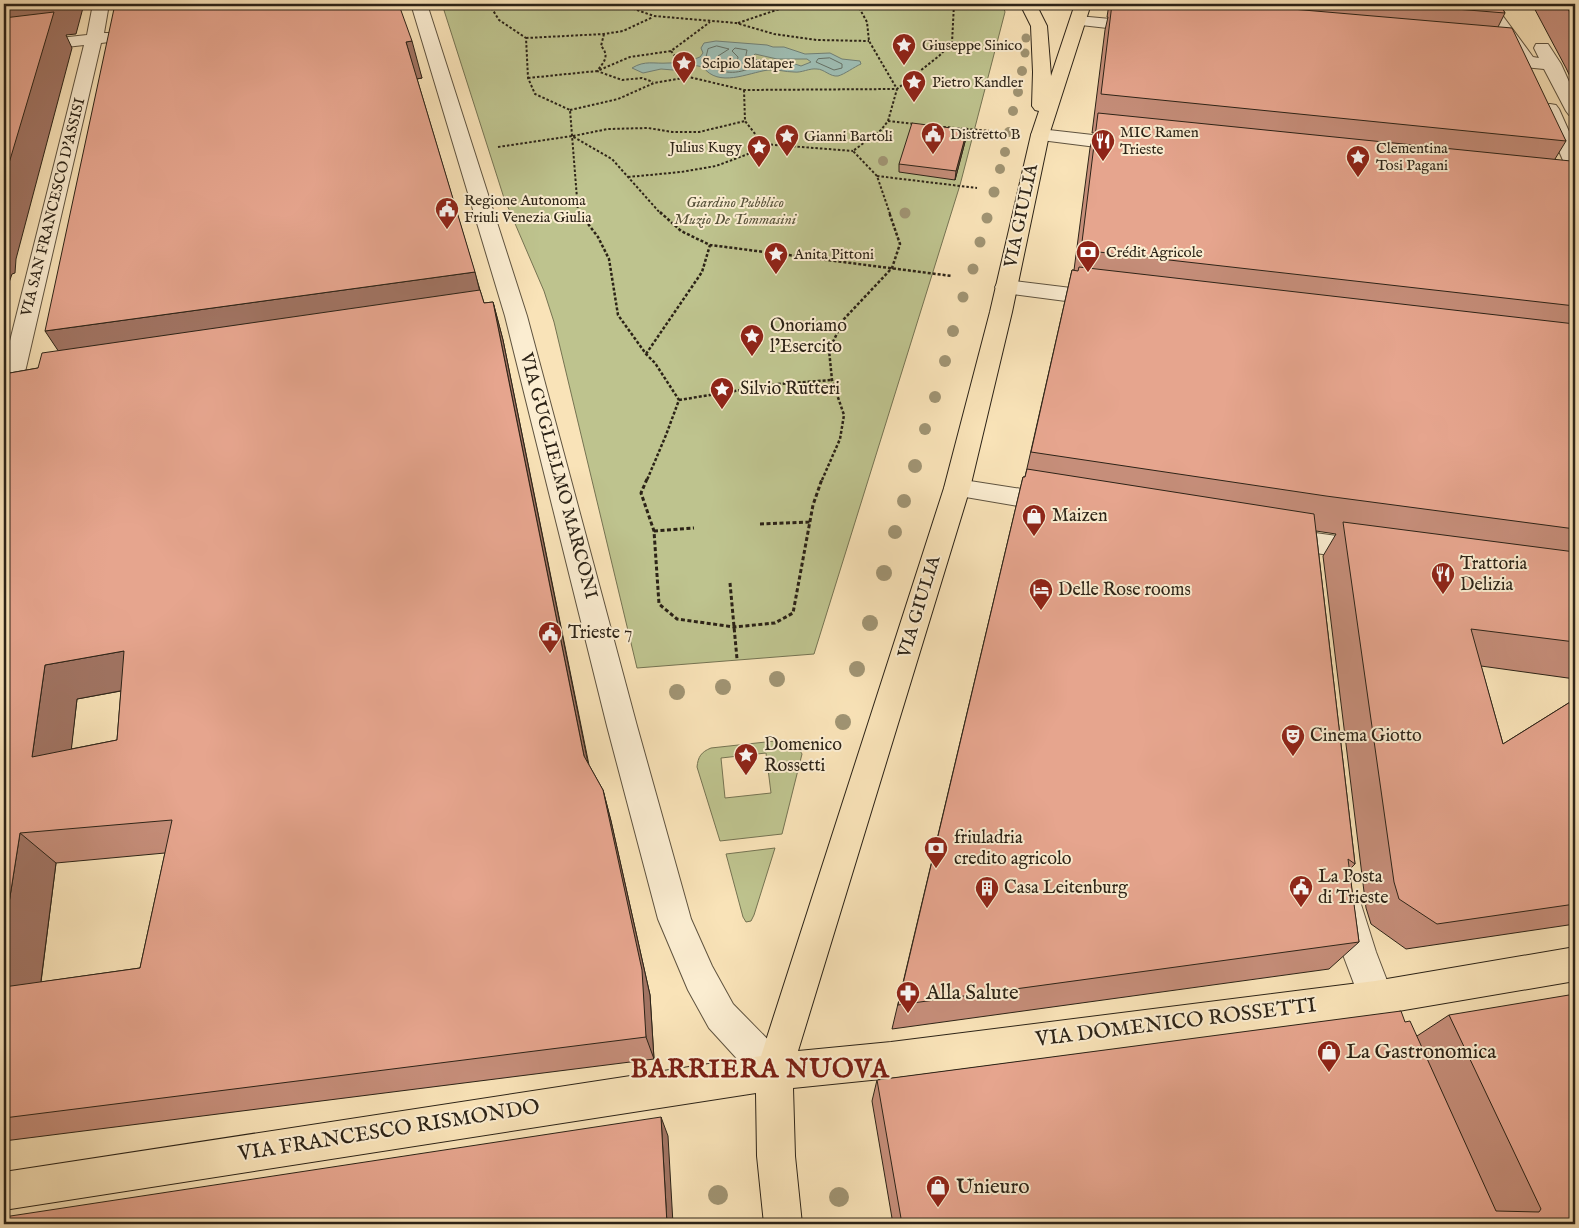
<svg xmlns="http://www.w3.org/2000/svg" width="1579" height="1228" font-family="'IM FELL English',serif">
	<rect width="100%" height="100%" fill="#f9e3b8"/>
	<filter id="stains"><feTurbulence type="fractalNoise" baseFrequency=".004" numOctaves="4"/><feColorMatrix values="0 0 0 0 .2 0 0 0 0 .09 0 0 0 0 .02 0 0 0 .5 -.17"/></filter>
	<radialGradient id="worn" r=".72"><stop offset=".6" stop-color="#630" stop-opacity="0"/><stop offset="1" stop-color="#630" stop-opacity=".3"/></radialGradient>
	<!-- green -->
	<path fill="#bec38e" stroke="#757352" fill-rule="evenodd" d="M442 4H993L994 6 1003 5 1005 12 960 185 814 654 637 668 554 322 544 291 504 198Z
		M784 740 797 745 802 754 782 834 720 841 697 767C698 757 701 752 711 748ZM766 753 771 793 725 798 721 758Z
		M775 848 754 915 751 921 746 922 743 917 726 854Z"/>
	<!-- water -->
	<path fill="#9ebdb3" stroke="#707f75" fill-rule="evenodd" d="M716 41 767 45 773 47H784L805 54 830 53 842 59 860 61 861 64C854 67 845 74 838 76 830 77 824 69 817 69 809 68 802 73 794 72 785 72 777 69 768 70 747 73 719 88 703 67L693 65 673 70 661 69 643 73 632 68C645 60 654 64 668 63 679 63 690 61 700 57L703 53 701 48 704 43ZM755 54 777 59H807L811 62 801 66 789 62 750 59Z"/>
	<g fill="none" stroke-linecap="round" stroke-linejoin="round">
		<!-- shore -->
		<path stroke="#657065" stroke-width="1" d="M717 46 729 49 718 56 717 62 720 66 730 68 737 64 738 57 732 51 735 48 747 50 745 60 751 65V68C734 75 719 74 705 61L708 49Z
			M830 58 842 64V68L834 70 816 62 818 59Z"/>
		<!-- minor casing -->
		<g stroke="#5f533f" stroke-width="2">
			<path id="minor" d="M93 4H109L104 33H118L120 37 118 41 101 43 16 411 12 417 4 419V365L84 45 4 54V44L87 35Z
				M411 4H427L527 316 637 726 691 919 712 966 733 1004 787 1059 792 1072 787 1085 774 1090 761 1085 709 1028 688 990 658 919 607 726 505 316Z
				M1478 4H1494L1533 57 1539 58 1534 48 1536 44H1548L1561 64 1575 95V116L1569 115 1566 111 1544 69 1484 63 1481 59 1484 55 1490 54 1516 56Z
				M1078 16 1143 22 1149 23 1151 27 1149 31 1143 32 1072 24 1070 21 1072 18Z
				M1550 104 1556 105 1559 109 1575 145V171L1568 169 1565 165 1541 109 1544 105Z
				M1040 129 1128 139 1135 141 1137 145 1135 149 1128 151 1033 139 1031 135 1033 131Z
				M1006 280 1104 292 1112 294 1115 299 1112 304 1104 306 998 292 995 287 998 282Z
				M957 479 1054 494 1063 496 1067 503 1063 510 1054 512 948 494 944 488 948 482Z
				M1279 528 1366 540 1375 543 1379 550 1375 557 1366 560 1279 548 1270 545 1266 538 1270 531Z
				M1347 893 1359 898 1376 952 1401 1017 1395 1029 1383 1035 1371 1029 1342 952 1330 909 1335 898Z"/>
		</g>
		<!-- major casing -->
		<g stroke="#2c2317" stroke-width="2">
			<path id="major" d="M1020 4H1036L1047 26 1051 76 1075 4H1091L1049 135 1012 312 970 488 798 1051 891 1042 1375 981 1575 947V981L1375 1015 891 1078 793 1088 795 1156 802 1224H764L757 1156 756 1093 4 1210V1172L761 1056 944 488 990 312 1031 135 1039 111 1035 110 1032 106 1033 72 1031 26Z"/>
		</g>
		<!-- path-far2 -->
		<path stroke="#2c2317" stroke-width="2" stroke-dasharray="2.5 2" stroke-linecap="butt" d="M489 4 499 20 526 38 528 78 535 94 570 110 578 211 580 214
			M620 4 654 16 736 23 774 34 817 40 869 41
			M857 4 867 22 869 41 897 89 888 121 881 130 853 151 877 176 890 214
			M738 23 794 4
			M604 34 601 46C610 56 604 62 597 71L622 80 642 78 653 82
			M526 38 604 34 623 31 653 17
			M671 51 686 70 689 77
			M528 78 597 71 630 57 671 51 710 22
			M744 90 745 121 763 144
			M570 110 618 99 654 83 689 77 744 90 897 89 939 56 952 43 954 4
			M888 121 915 124
			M921 125 991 131
			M573 136 608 129 648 128 672 132H699L745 121
			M498 147 572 136 612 159 661 214
			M877 176 977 188
			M628 177 681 172 716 166 748 154 763 144 853 151"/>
		<!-- path-far1 -->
		<path stroke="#2c2317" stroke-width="2.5" stroke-dasharray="3 2" stroke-linecap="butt" d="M579 212 598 237 609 259 618 315 646 354 655 363 679 400 666 435 647 480
			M660 212 681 231 710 245 952 276
			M646 354 702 272 710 245
			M679 400 778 384 832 380
			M822 480 840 439 844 415 832 380 829 350 844 319 892 268 900 244 889 212"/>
		<!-- path -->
		<path stroke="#2c2317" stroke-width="3" stroke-dasharray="4 2.5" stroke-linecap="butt" d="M647 479 641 493 654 531 659 604 677 619 734 627 775 623 793 613 813 505 822 479
			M760 524 810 522
			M654 531 694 528
			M730 583 737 659"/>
		<!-- minor -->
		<use href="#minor" fill="#fbedd1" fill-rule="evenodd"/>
		<!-- major -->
		<use href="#major" fill="#f9e3b8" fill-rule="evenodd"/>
	</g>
	<!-- trees -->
	<g fill="#a09473">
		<circle cx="1026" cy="38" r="4.5"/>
		<circle cx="1025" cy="53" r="4.5"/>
		<circle cx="1022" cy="71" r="5"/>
		<circle cx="1018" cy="92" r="5"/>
		<circle cx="1013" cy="111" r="5"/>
		<circle cx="1009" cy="132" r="5"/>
		<circle cx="1005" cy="152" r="5"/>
		<circle cx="883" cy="161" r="5"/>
		<circle cx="1000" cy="169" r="5"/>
		<circle cx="994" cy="192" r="5.5"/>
		<circle cx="905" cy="213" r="5.5"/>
		<circle cx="987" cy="218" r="5.5"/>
		<circle cx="980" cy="242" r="5.5"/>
		<circle cx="973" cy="269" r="5.5"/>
		<circle cx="963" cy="297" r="5.5"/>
		<circle cx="953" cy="331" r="6"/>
		<circle cx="945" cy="361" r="6"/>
		<circle cx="935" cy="397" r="6"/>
		<circle cx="925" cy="429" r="6"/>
		<circle cx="915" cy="466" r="7"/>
		<circle cx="904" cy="501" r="7"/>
		<circle cx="895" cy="532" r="7"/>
		<circle cx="884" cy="573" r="8"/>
		<circle cx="870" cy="623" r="8"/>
		<circle cx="857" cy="669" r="8"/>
		<circle cx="777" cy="679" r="8"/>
		<circle cx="723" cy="687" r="8"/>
		<circle cx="677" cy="692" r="8"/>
		<circle cx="843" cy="722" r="8"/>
		<circle cx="718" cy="1195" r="10"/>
		<circle cx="839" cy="1197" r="10"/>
	</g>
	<!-- wall -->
	<path fill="#c68e7a" stroke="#2c2317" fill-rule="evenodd" d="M1109 4H1500L1505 13 1498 27 1566 141 1555 159 1575 170V679L1481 666 1503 744 1575 699V924L1406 949 1371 924 1366 908 1323 556 1336 534 1316 531 1355 864 1349 870 1359 942 1329 969 892 1029 1023 477H1025L1072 270H1074L1090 148 1094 133H1092L1105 30 1108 17H1107Z
		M1532 4H1575V87L1566 68Z
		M395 6 422 78 417 79 480 290 484 303 493 302 503 340 589 765 603 790 611 821 650 995 654 1059 4 1141V374L38 368 58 351ZM121 691 117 740 71 749 77 699ZM165 853 140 968 41 982 56 863Z
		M966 138 955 180 899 172V164Z
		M1449 1015 1575 1224H893L872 1101 877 1080 1405 1022 1417 1036Z"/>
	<!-- shaded-wall -->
	<path fill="#a17463" stroke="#2c2317" d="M4 4H84L76 34 66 35 72 48 16 259 15 273 12 274 4 297Z
		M412 41 422 78 416 79 406 42Z
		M967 130 966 138 955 180 956 171Z
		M475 272 485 312 71 370 45 331Z
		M493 302 503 340 593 788 584 756Z
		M124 651 152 685 77 699 67 788 32 757 45 665Z
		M603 790 611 821 650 995 654 1059 646 1037Z
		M20 833 56 863 37 1012 4 993V935Z
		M661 1117 668 1136 673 1224H667Z"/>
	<!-- building -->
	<path fill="#e6a58e" stroke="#2c2317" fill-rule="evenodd" d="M115 4H392L393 6 399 5 412 41 406 42 475 272 45 331Z
		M1112 4H1234L1512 28 1566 141 1101 94Z
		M1394 4H1500L1505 13Z
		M1565 4H1575V21Z
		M54 12 4 180V18Z
		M1098 113 1571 161 1575 170V306L1081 250Z
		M912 123 967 130 956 171 899 164Z
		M1079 267 1575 324V529L1326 496 1031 452 1072 270 1078 271Z
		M480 290 484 303 493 302 584 756 603 790 642 970 646 1037 4 1118V987L140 968 172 820 20 833 4 935V374L38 368 42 353ZM124 651 117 740 32 757 45 665Z
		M1027 469 1314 514 1355 864 1348 859 1359 942 898 1005 1023 477H1025Z
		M1343 522 1575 552V642L1471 629 1503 744 1575 699V904L1437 924 1399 899 1394 882Z
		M1575 994V1224H902L877 1080 1401 1011 1405 1022 1410 1021 1496 1211 1539 1212 1541 1209 1449 1015Z
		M661 1117 667 1224H4V1217Z"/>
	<!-- icons -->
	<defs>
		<g id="sight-pin" transform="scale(1.25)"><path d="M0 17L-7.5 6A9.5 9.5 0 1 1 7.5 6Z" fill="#8f2418" stroke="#fbedd1"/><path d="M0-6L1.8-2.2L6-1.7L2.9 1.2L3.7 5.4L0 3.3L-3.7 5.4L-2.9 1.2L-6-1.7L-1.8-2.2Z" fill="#fff"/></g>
		<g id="civic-pin" transform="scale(1.25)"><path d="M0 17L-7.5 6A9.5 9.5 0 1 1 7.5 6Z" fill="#8f2418" stroke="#fbedd1"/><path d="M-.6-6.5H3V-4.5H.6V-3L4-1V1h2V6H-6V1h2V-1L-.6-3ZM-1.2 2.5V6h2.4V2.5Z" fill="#fff"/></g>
		<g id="restaurant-pin" transform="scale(1.25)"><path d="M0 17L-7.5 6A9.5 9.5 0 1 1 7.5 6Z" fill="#8f2418" stroke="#fbedd1"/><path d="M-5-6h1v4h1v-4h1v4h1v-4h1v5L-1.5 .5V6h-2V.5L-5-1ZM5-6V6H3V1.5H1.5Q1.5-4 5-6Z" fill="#fff"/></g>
		<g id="bank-pin" transform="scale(1.25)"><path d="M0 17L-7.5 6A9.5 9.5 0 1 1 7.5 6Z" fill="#8f2418" stroke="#fbedd1"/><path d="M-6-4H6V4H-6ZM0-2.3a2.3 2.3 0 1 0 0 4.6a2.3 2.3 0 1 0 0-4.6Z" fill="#fff"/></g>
		<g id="shop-pin" transform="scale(1.25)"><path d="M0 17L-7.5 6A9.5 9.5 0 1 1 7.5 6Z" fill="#8f2418" stroke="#fbedd1"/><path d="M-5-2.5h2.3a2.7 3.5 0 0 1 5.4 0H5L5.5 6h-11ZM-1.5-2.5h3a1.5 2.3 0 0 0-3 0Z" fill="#fff"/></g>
		<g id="hotel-pin" transform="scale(1.25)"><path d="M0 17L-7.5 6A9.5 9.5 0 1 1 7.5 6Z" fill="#8f2418" stroke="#fbedd1"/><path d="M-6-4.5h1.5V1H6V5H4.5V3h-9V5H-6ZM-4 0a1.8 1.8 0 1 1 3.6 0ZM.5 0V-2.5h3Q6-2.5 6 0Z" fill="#fff"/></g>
		<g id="theatre-pin" transform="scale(1.25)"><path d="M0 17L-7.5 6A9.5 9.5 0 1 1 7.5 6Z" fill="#8f2418" stroke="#fbedd1"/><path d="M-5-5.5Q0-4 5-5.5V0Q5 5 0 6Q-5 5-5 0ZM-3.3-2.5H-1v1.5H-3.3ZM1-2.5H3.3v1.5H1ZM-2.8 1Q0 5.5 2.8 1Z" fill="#fff"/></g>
		<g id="building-pin" transform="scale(1.25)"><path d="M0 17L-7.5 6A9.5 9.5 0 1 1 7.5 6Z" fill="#8f2418" stroke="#fbedd1"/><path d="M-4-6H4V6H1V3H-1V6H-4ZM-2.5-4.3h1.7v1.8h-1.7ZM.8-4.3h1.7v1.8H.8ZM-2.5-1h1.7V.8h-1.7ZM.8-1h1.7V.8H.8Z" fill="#fff"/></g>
		<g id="pharmacy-pin" transform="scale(1.25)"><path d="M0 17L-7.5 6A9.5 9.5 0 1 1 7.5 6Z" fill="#8f2418" stroke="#fbedd1"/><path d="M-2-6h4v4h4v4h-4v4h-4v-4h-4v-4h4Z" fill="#fff"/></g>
	</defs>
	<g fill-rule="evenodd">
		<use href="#sight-pin" x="904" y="45"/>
		<use href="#sight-pin" x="684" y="63"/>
		<use href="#sight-pin" x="914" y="82"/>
		<use href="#civic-pin" x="933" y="134"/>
		<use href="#sight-pin" x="787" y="136"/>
		<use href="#restaurant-pin" x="1103" y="141"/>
		<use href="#sight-pin" x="759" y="147"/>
		<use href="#sight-pin" x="1358" y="157"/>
		<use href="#civic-pin" x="447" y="209"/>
		<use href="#bank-pin" x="1088" y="252"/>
		<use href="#sight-pin" x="776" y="254"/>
		<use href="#sight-pin" x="752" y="336"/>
		<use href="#sight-pin" x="722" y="389"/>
		<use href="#shop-pin" x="1034" y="516"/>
		<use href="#restaurant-pin" x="1443" y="574"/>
		<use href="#hotel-pin" x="1041" y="590"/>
		<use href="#civic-pin" x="550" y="633"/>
		<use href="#theatre-pin" x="1293" y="736"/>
		<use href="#sight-pin" x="746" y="755"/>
		<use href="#bank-pin" x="936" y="848"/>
		<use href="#civic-pin" x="1301" y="887"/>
		<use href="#building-pin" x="987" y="888"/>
		<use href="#pharmacy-pin" x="908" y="993"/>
		<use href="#shop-pin" x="1329" y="1052"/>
		<use href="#shop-pin" x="938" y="1187"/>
	</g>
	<g text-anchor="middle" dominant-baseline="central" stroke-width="4" stroke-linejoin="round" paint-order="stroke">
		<!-- far-poi labels -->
		<g font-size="15" fill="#2c2317" stroke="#fbedd1" text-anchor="start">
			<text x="922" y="45">Giuseppe Sinico</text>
			<text x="702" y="63">Scipio Slataper</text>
			<text x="932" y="82">Pietro Kandler</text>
			<text x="1120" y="132">MIC Ramen<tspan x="1120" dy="17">Trieste</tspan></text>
			<text x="950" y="134">Distretto B</text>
			<text x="804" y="136">Gianni Bartoli</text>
			<text x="742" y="147" text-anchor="end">Julius Kugy</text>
			<text x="1376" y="148">Clementina<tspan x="1376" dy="17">Tosi Pagani</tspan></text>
			<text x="464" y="200">Regione Autonoma<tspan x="464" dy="17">Friuli Venezia Giulia</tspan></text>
			<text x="1106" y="252">Crédit Agricole</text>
			<text x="794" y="254">Anita Pittoni</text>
		</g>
		<!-- far-park labels -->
		<g font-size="15" font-style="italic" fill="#58533b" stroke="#fbedd1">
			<text x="735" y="202">Giardino Pubblico<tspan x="735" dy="17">Muzio De Tommasini</tspan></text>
		</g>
		<!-- far-street labels -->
		<g font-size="15" fill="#2c2317" stroke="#fbedd1">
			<text transform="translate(53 207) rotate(-76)">VIA SAN FRANCESCO D'ASSISI</text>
		</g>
		<!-- street labels -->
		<g font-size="18" fill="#2c2317" stroke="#fbedd1">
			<text transform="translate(1022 216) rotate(-78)">VIA GIULIA</text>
			<text transform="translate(558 476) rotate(75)">VIA GUGLIELMO MARCONI</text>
			<text transform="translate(920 607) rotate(-73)">VIA GIULIA</text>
		</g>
		<!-- poi labels -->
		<g font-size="18" fill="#2c2317" stroke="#fbedd1" text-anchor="start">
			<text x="770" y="326">Onoriamo<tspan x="770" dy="21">l’Esercito</tspan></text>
			<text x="740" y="389">Silvio Rutteri</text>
			<text x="1052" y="516">Maizen</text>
			<text x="1460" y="564">Trattoria<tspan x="1460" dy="21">Delizia</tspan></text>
			<text x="1058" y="590">Delle Rose rooms</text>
			<text x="568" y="633">Trieste 7</text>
			<text x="1310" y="736">Cinema Giotto</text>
			<text x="764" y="745">Domenico<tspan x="764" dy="21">Rossetti</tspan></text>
			<text x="954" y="838">friuladria<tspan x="954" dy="21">credito agricolo</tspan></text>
			<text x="1318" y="877">La Posta<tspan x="1318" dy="21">di Trieste</tspan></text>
			<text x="1004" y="888">Casa Leitenburg</text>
		</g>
		<!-- near-poi labels -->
		<g font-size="21" fill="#2c2317" stroke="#fbedd1" text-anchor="start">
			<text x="926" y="993">Alla Salute</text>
			<text x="1346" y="1052">La Gastronomica</text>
			<text x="956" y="1187">Unieuro</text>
		</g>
		<!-- near-street labels -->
		<g font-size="21" fill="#2c2317" stroke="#fbedd1">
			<text transform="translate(1176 1023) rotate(-7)">VIA DOMENICO ROSSETTI</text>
			<text transform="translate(389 1131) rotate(-9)">VIA FRANCESCO RISMONDO</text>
		</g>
		<!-- near-district labels -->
		<g font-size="26" font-weight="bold" letter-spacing="1" fill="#7a1f14" stroke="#fbedd1">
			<text x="760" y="1069">BARRIERA NUOVA</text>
		</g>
	</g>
	<!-- margin -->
	<rect width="1579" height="1228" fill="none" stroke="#f9e3b8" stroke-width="20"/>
	<rect x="5" y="5" width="1569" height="1218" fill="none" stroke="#2c2317" stroke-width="2.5"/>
	<rect x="10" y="10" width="1559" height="1208" fill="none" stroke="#2c2317"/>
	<rect width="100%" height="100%" filter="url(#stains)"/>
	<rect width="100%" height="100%" fill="url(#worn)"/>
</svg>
